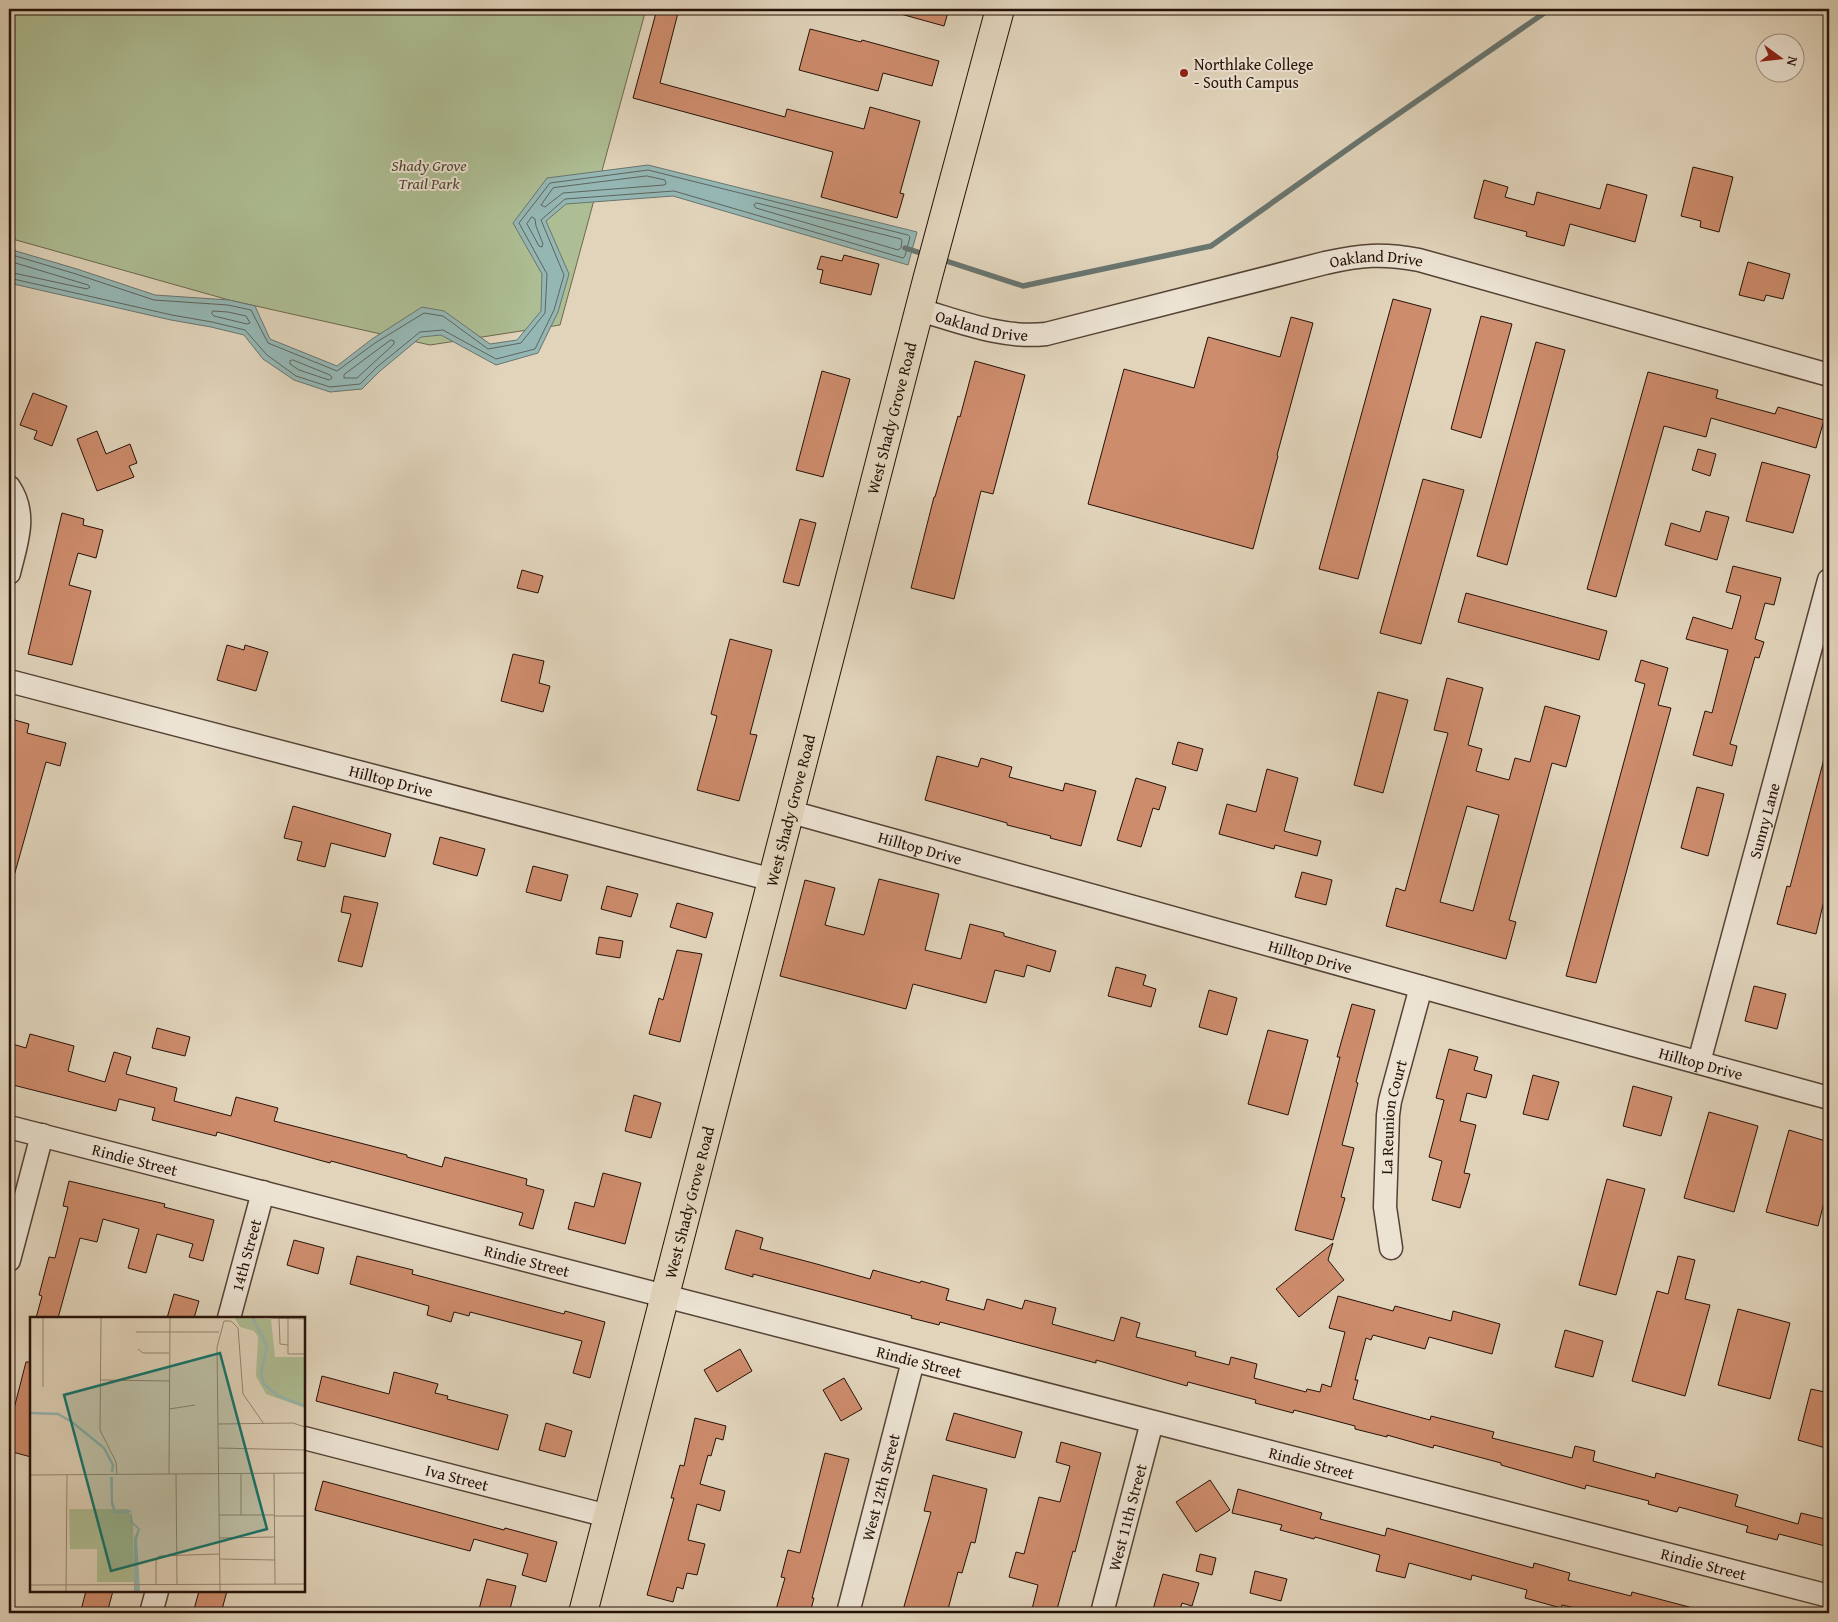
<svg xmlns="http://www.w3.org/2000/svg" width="1838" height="1622" font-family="'Gentium Book Plus',serif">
	<rect width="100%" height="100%" fill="#e1d4bb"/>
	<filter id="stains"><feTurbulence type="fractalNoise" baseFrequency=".004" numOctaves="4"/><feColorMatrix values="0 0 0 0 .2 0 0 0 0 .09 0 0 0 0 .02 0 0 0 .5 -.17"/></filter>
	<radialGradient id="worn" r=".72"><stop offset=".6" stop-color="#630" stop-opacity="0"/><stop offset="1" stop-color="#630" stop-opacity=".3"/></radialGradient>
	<!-- green -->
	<path fill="#aebe94" stroke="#6a684e" d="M9 9H646L560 325 430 345 229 300 9 238Z"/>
	<!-- water -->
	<path fill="#95b7b4" stroke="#69756f" d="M648 165 917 232 908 265 673 196 566 204 546 221 569 274 558 312 538 353 496 365 441 335 421 337 380 371 362 389 330 392 294 380 263 359 244 335 211 327 171 320 9 283V249L77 269 155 295 229 300 255 306 270 339 337 366 372 339 422 307 444 311 490 344 517 340 541 311 542 274 513 223 547 178Z"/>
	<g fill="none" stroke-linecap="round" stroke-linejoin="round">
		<!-- shore -->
		<path stroke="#5e645e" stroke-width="1" d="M647 176 665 180 666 184 664 185 563 193 545 207 541 205 553 188Z
			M757 203 901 239 902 241 901 248 898 250 756 208 754 205Z
			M532 217 535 219 536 226 543 244 542 247 539 246 527 224Z
			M9 254 76 274 154 300 228 305 251 310 268 343 337 371 375 343 424 313 443 316 488 349 521 343 545 313 547 274 519 223 550 183 648 170 908 235 910 237 905 256 903 258 674 191 565 199 541 220 564 275 554 310 535 349 496 359 443 330 420 332 377 367 360 384 330 387 296 376 267 355 245 330 212 322 172 315 9 278
			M9 261 88 285 90 287 87 289 9 272
			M213 311 228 312 246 316 250 323 247 324 214 316 212 314Z
			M391 340 394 341V344L357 378H344V375Z
			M293 360 330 375 332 378 329 380 299 370 290 364V361Z"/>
		<!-- stream -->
		<path stroke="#69756f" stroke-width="5.5" d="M905 248 927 255
			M940 259 1023 286 1211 246 1362 139 1550 9"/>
	</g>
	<!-- building -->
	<path fill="#cd8c6c" stroke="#261108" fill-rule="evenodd" d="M657 9H679L660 83 785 117 787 109 864 129 870 107 920 121 900 193 904 194 897 218 821 197 833 152 633 98Z
		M898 9H949L944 26 897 13Z
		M810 29 861 42 862 40 939 61 932 86 883 73 878 91 799 70Z
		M1693 167 1733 177 1719 232 1700 227 1701 221 1681 216Z
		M1484 180 1508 187 1505 197 1534 205 1537 192 1600 209 1607 184 1647 195 1635 242 1570 224 1564 246 1526 236 1527 232 1474 218Z
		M844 255 879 264 871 295 820 283 823 270 817 269 821 256 842 261Z
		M1748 262 1790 274 1783 299 1766 295 1764 301 1739 295Z
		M1393 299 1431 309 1358 579 1319 569Z
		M1481 316 1512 324 1481 438 1451 429Z
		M1291 317 1313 323 1277 455 1278 456 1253 549 1088 504 1124 369 1194 388 1208 337 1280 357Z
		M1536 342 1565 350 1507 565 1477 556Z
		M975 361 1025 375 993 494 981 491 954 599 911 588 934 497H935L958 416 960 417Z
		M822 371 850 379 823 477 796 470Z
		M1648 372 1718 390 1716 398 1775 414 1778 407 1824 420 1816 448 1711 418 1706 437 1664 426 1616 597 1587 589Z
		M33 393 67 406 52 446 34 439 37 431 20 425Z
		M97 431 106 454 130 444 137 463 129 466 134 477 97 491 77 439Z
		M1698 449 1716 454 1710 476 1692 470Z
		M1762 462 1810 475 1793 533 1746 521Z
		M1423 479 1464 490 1421 644 1380 633Z
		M1706 511 1729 517 1717 560 1665 545 1671 523 1700 532Z
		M62 513 84 519 83 525 103 530 96 558 78 553 69 585 91 591 72 665 28 654Z
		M800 519 816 523 799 586 783 582Z
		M1733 566 1781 578 1774 605 1765 603 1755 639 1764 642 1759 658 1755 657 1730 744 1737 746 1732 766 1693 755 1705 711 1712 713 1728 650 1686 639 1693 617 1732 629 1741 596 1726 592Z
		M522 570 543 576 538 593 517 588Z
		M1466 593 1607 631 1599 660 1458 622Z
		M730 639 772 650 750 734 757 735 739 801 697 790 717 716 711 714Z
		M227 645 244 650 245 645 268 652 256 691 217 680Z
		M513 654 544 661 539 683 550 686 543 712 501 701Z
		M1641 660 1668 668 1658 705 1671 708 1596 983 1566 976 1645 684 1635 681Z
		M1447 678 1483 688 1468 745 1482 749 1476 771 1509 780 1515 758 1530 762 1545 706 1580 716 1566 767 1552 763 1509 920 1516 922 1506 959 1386 926 1396 888 1405 891 1448 733 1434 730ZM1467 806 1499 815 1473 911 1440 902Z
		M1378 692 1408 700 1383 793 1354 785Z
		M11 719 29 724 27 733 66 743 60 766 46 762 14 876H9V728Z
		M1178 742 1203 749 1197 771 1172 764Z
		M937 756 978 767 981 758 1012 767 1009 777 1063 791 1065 783 1096 791 1081 846 1050 838 1051 836 1007 825V823L925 800Z
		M1824 759 1829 760V880L1816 934 1777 924 1787 886 1790 887Z
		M1267 769 1298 778 1284 831 1321 841 1317 856 1275 845 1274 849 1219 834 1227 804 1256 812Z
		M1136 778 1166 787 1159 810 1153 808 1141 847 1117 840Z
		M1697 787 1724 794 1708 856 1681 848Z
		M293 806 391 834 385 857 331 843 325 867 297 860 302 842 284 838Z
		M440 837 485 849 477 876 433 864Z
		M533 866 568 875 561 901 526 892Z
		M1302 872 1332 880 1326 905 1295 897Z
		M879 879 939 894 925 950 961 959 970 924 1004 933V936L1056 951 1050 972 1027 965 1024 977 995 970 986 1003 913 984 906 1009 780 976 805 880 835 888 825 925 864 935Z
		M607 886 638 894 631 917 601 909Z
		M344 896 378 903 362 967 338 961 351 914 341 912Z
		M677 903 713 913 706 938 670 927Z
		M599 937 623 941 620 958 596 954Z
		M677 950 702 954 680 1042 649 1034 659 998 663 1000Z
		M1116 967 1146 975 1143 985 1156 989 1151 1007 1108 996Z
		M1754 986 1786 994 1777 1029 1745 1021Z
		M1209 990 1237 998 1227 1035 1199 1027Z
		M1352 1004 1375 1010 1356 1082 1358 1083 1342 1145 1354 1148 1341 1197 1345 1198 1333 1240 1295 1230 1340 1057H1337Z
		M157 1028 190 1037 185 1056 152 1048Z
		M1268 1030 1308 1040 1288 1115 1248 1104Z
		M30 1034 74 1046 68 1071 105 1082 114 1052 131 1057 126 1074 177 1088 174 1101 231 1116 236 1097 278 1108 274 1121 407 1155V1157L442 1167 445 1157 527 1179 526 1185 544 1190 533 1229 519 1225 523 1213 331 1161 330 1163 217 1132 216 1136 152 1120 155 1108 119 1099 116 1111 9 1084V1043L26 1048Z
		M1449 1049 1478 1057 1474 1070 1492 1075 1486 1098 1467 1093 1460 1121 1476 1125 1464 1173 1470 1174 1460 1208 1432 1200 1442 1161 1429 1157 1444 1100 1436 1098Z
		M1533 1075 1559 1082 1548 1120 1523 1114Z
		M1633 1086 1672 1097 1661 1136 1623 1126Z
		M634 1095 661 1103 651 1138 625 1131Z
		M1709 1112 1758 1126 1734 1212 1684 1198Z
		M1789 1130 1829 1142V1183L1818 1226 1766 1212Z
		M603 1173 641 1183 625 1244 568 1229 575 1202 594 1207Z
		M1607 1179 1645 1189 1616 1295 1579 1285Z
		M69 1181 165 1204 164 1207 214 1220 203 1261 189 1257 193 1244 157 1234 146 1273 128 1268 139 1229 103 1219 97 1242 80 1238 58 1318H36L42 1296 39 1295 49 1257 55 1258 68 1207 63 1206Z
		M736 1230 763 1238 760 1249 813 1263 870 1279 873 1270 920 1283 921 1281 949 1289 946 1300 984 1310 987 1299 1022 1309 1025 1300 1056 1308 1052 1324 1114 1341 1121 1317 1140 1323 1136 1337 1196 1352 1195 1356 1229 1365 1231 1357 1257 1364 1254 1378 1306 1392 1307 1389 1320 1392 1322 1384 1331 1387 1345 1332 1329 1328 1338 1296 1393 1311 1395 1306 1451 1321 1453 1311 1500 1324 1492 1354 1429 1337 1425 1349 1373 1335 1371 1340 1366 1338 1355 1380H1358L1353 1399 1430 1420 1431 1416 1494 1432 1492 1438 1572 1458 1575 1446 1595 1451 1593 1461 1655 1478 1656 1473 1738 1495 1735 1506 1798 1524 1801 1513 1829 1520V1547L1779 1534 1777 1540 1746 1532 1748 1526 1679 1507 1677 1512 1648 1504 1649 1501 1586 1485 1585 1489 1501 1465V1463L1434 1445 1433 1448 1387 1435V1437L1355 1429V1426L1294 1410 1293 1413 1255 1403 1256 1400 1188 1382 1187 1386 1096 1360V1363L940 1322 939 1325 911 1318 912 1316 753 1274V1277L725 1269Z
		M294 1240 324 1248 318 1274 287 1265Z
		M1333 1243 1328 1260 1344 1280 1299 1317 1276 1289Z
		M357 1256 413 1270 412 1274 564 1314 565 1311 605 1322 590 1378 573 1373 582 1341 470 1312 469 1316 454 1312 451 1322 427 1315 429 1306 350 1284Z
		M1678 1256 1695 1260 1685 1299 1710 1305 1685 1396 1632 1381 1657 1291 1668 1294Z
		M174 1294 199 1301 194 1318H167Z
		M1738 1309 1790 1323 1770 1399 1718 1385Z
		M1565 1330 1603 1341 1593 1377 1555 1367Z
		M740 1349 752 1371 717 1392 704 1370Z
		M26 1362H31V1457L9 1451V1428Z
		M394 1372 438 1384 435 1393 448 1396 447 1399 508 1415 498 1450 316 1401 322 1376 389 1394Z
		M844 1378 862 1409 841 1421 823 1390Z
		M1811 1389 1829 1393V1449L1798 1440Z
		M954 1413 1022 1432 1015 1458 946 1440Z
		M695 1418 726 1426 723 1440 716 1438 711 1456 708 1455 700 1484 725 1491 720 1511 697 1504 688 1540 705 1544 697 1575 687 1573 683 1589 677 1587 673 1602 647 1595 674 1498H671L680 1465 684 1466Z
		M546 1423 572 1431 565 1457 539 1450Z
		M1061 1442 1101 1453 1075 1552 1073 1551 1056 1613H1031L1038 1585 1009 1577 1016 1552 1024 1554 1039 1497 1060 1502 1070 1466 1056 1462Z
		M825 1453 849 1459 812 1598H814L810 1613H775L785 1578 781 1577 788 1550 800 1553Z
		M933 1475 987 1489 975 1543 971 1542 962 1573 958 1572 947 1613H915L903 1610 931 1512 924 1511Z
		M1210 1480 1230 1510 1196 1532 1176 1502Z
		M323 1481 504 1530 505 1528 557 1542 546 1582 522 1575 528 1554 474 1539 470 1551 315 1510Z
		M1238 1489 1322 1513 1320 1519 1385 1536 1387 1528 1533 1568 1534 1563 1570 1573 1568 1580 1631 1596 1632 1592 1693 1608V1613H1597L1562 1605 1561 1608 1525 1598 1527 1590 1472 1575 1471 1580 1409 1563 1405 1578 1376 1571 1380 1555 1315 1537 1314 1539 1280 1530 1282 1525 1232 1513Z
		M1200 1554 1216 1558 1212 1575 1196 1571Z
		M1255 1571 1287 1579 1281 1601 1250 1593Z
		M1163 1574 1199 1583 1192 1606 1182 1603 1179 1613H1152Z
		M487 1579 516 1586 509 1613H478Z
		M86 1591H113L107 1613H92L81 1610Z
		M199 1591H227L221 1613H193Z"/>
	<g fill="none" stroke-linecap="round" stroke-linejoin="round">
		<!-- minor casing -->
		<g stroke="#554235" stroke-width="25">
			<g id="minor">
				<path id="s1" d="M920 310C961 322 1003 339 1046 334L1325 263C1361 255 1382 253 1419 260L1829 375"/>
				<path d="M9 487C28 515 16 543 9 573"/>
				<path id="s2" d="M9 681 773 880"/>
				<path id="s3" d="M791 812 1519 1014 1829 1098"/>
				<path id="s4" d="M1699 1062 1829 580"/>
				<path id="s5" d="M9 1127 1829 1596"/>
				<path id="s6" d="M1391 1248 1385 1207 1388 1115 1390 1101 1421 987"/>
				<path d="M9 1260 42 1135"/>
				<path id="s7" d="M229 1318 263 1192"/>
				<path id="s8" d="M304 1438 608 1516"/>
				<path d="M151 1613 157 1591"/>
				<path id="s9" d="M848 1613 913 1361"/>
				<path id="s10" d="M1102 1613 1152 1422"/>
			</g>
		</g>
		<!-- major casing -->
		<g stroke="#261108" stroke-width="30">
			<g id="major">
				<path id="s11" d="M583 1613 927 280 1000 9"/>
			</g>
		</g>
		<!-- minor -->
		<use href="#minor" stroke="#ece3d3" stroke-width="22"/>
		<!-- major -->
		<use href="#major" stroke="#e1d4bb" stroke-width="28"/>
	</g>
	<!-- markers -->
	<circle fill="#8f2418" stroke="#ece3d3" stroke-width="2" cx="1184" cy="73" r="5"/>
	<g text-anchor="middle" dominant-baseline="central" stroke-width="4" stroke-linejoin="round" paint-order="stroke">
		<!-- poi labels -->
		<g font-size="16" fill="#261108" stroke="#ece3d3" text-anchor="start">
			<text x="1194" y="64">Northlake College<tspan x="1194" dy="18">- South Campus</tspan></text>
		</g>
		<!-- park labels -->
		<g font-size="16" font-style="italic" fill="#4f4532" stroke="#ece3d3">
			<text x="429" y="165">Shady Grove<tspan x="429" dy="18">Trail Park</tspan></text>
		</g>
		<!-- street labels -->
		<g font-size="16" fill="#261108" stroke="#ece3d3">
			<text stroke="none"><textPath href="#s1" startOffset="469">Oakland Drive</textPath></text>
			<text stroke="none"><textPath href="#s1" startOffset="64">Oakland Drive</textPath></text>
			<text stroke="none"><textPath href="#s11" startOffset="1234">West Shady Grove Road</textPath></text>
			<text stroke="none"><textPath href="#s2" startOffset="395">Hilltop Drive</textPath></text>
			<text stroke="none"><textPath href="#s11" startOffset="829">West Shady Grove Road</textPath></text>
			<text stroke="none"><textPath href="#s4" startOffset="250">Sunny Lane</textPath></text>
			<text stroke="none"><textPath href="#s3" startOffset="134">Hilltop Drive</textPath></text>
			<text stroke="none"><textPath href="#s3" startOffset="539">Hilltop Drive</textPath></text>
			<text stroke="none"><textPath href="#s3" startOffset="944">Hilltop Drive</textPath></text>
			<text stroke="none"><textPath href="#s6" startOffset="132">La Reunion Court</textPath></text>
			<text stroke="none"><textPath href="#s5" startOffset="130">Rindie Street</textPath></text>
			<text stroke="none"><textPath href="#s11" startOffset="424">West Shady Grove Road</textPath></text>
			<text stroke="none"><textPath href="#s7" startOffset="65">14th Street</textPath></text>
			<text stroke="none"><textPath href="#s5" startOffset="535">Rindie Street</textPath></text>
			<text stroke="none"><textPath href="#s5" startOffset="940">Rindie Street</textPath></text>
			<text stroke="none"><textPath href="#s5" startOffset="1345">Rindie Street</textPath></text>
			<text stroke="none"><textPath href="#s8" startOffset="158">Iva Street</textPath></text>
			<text stroke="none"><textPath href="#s9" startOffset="130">West 12th Street</textPath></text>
			<text stroke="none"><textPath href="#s10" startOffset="99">West 11th Street</textPath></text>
			<text stroke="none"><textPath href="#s5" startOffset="1750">Rindie Street</textPath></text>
		</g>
	</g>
	<!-- overview -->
	<g transform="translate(30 1317)">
		<rect width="275" height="275" fill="#e1d4bb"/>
		<path d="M205 1 241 2 245 40H275V91L236 77 226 59 228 20 224 14 210 10ZM39 192H98L103 204 104 265H67V232H40Z" fill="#aebe94"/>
		<path d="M80 160H83V184L86 194 101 193 103 205 110 212 107 222 110 274H104V221L108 212 100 205 101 195 84 197 81 187Z" fill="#95b7b4"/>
		<path fill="none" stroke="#95b7b4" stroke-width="2.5" d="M223 1 237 30 231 57 234 67 248 79 275 89M0 96 28 97 42 105 74 131 83 148 82 155"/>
		<path fill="none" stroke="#968673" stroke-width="1" d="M13 1V70M71 1 70 113 86 145 87 158M241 1 275 2M249 1 250 27 258 28M258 1V37H275M106 15H189M108 32 113 36H139M70 63 140 64M139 92 165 88M188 107 263 106 275 110M0 126V178M188 131 275 133M244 156 245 267M139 157 140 1M146 157 147 268M211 157V198M0 158 275 156M189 198H244M244 199H275M189 221 244 220M189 242 245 243M0 268 275 267M126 268V244L129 239 189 237M36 274 37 158M190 274 187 30 194 4H201L208 11 213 77 234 107"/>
		<path fill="#0f766e" fill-opacity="0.15" stroke="#0f766e" stroke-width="2.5" d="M190 36 237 212 81 254 34 78Z"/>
		<rect width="275" height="275" fill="none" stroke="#261108" stroke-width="2.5"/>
	</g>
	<!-- margin -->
	<rect width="1838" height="1622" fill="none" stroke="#e1d4bb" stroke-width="30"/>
	<rect x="10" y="10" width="1818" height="1602" fill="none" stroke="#261108" stroke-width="2.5"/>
	<rect x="15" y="15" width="1808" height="1592" fill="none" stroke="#261108"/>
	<!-- north arrow -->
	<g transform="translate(1780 58) rotate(105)"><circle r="24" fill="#ece3d3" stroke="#9d8f82"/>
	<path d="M0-4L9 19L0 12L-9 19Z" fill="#8f2418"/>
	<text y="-8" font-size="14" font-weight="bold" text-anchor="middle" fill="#261108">N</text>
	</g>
	<rect width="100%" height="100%" filter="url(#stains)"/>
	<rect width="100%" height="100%" fill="url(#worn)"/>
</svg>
